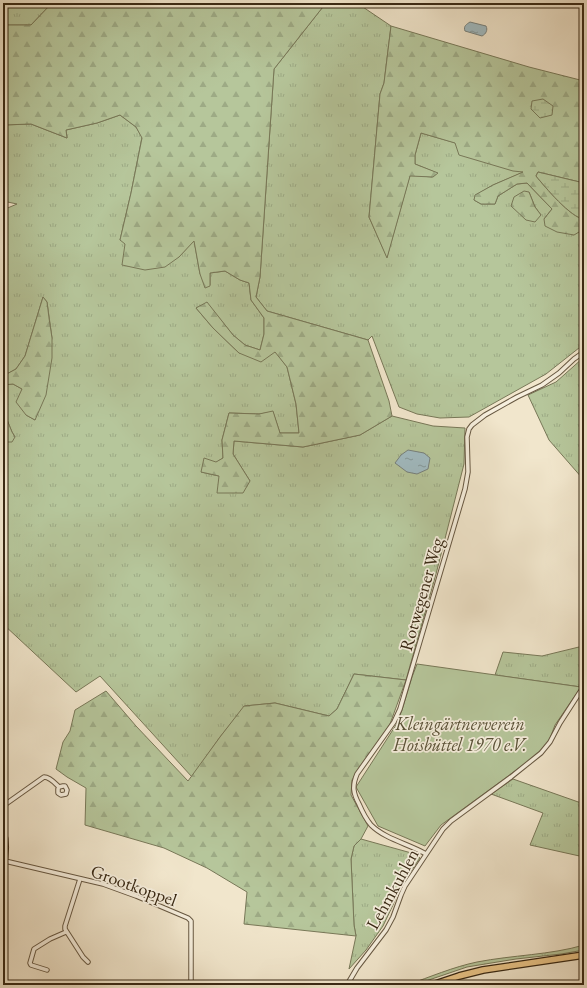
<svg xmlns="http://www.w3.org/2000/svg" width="587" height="988" font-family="'EB Garamond',serif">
	<defs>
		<pattern id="grass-tufts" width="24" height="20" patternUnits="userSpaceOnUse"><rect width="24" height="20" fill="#b6c69b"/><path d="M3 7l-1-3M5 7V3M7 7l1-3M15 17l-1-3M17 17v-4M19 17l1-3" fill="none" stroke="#9daa85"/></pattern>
		<pattern id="forest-firs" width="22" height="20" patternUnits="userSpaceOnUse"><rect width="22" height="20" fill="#b6c69b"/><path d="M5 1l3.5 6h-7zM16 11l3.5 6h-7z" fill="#9daa85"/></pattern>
		<pattern id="wetland-marsh" width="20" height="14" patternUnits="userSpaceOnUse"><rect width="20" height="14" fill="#b6c69b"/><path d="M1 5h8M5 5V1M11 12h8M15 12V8" fill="none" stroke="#9daa85"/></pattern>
		<pattern id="water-ripples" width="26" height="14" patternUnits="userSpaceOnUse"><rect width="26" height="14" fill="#a1bcc3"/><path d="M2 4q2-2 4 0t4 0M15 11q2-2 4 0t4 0" fill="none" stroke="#84999d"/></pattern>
	</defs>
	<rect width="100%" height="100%" fill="#f1e6cc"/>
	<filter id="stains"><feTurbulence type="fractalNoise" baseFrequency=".005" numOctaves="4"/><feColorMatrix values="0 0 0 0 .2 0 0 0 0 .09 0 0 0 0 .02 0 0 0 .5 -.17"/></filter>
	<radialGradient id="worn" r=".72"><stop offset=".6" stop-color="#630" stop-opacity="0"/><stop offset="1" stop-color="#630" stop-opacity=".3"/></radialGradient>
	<!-- grass -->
	<path fill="url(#grass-tufts)" stroke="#787858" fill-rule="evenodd" d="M3 3H52L31 25H3Z
		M326 3H357L391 26 384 83 380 94 369 217 387 257 410 175 432 177 437 173 415 164V155L421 133 456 143 524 172 493 185 476 195 474 200 481 204H495L498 196 517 184 527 183 552 209 544 219 573 235 584 229V344L546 374 469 417 440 418 417 414 399 407 372 336 368 340 267 311 256 297 260 277 274 69ZM529 192 535 207 541 215 511 206Z
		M120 115 136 127 142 137 131 193 120 240 179 257 194 240 200 274 210 285V273L225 271 240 280 249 283 251 300 264 318V334L260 350 245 345 233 335 207 303 196 308 213 328 239 353 275 351 287 367 296 404 299 433H280L273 412 259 414 229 413 222 440 223 458 201 472 219 476 250 481 233 454 234 441 303 447 360 435 392 416 433 426 465 428 464 464 436 574 406 680 354 674 337 709 329 716 275 703 245 706 220 737 192 777 100 676 76 692 3 624V434L7 442 15 437 12 432 3 410V406L7 398 3 396V385L13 384 22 389 26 415 35 420 52 338 47 302 43 297 25 356 16 369 3 376V210L17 204 3 201V125L31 124 67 138 66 130 97 123Z
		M583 358H584V484L583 479 549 440 528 395 556 382Z
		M579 647H584V677L581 687 495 675 503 652 542 656Z
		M513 779 584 804V857L530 845 543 813 491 794Z
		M361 839 415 854 420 858 400 887 393 905 383 926 366 950 349 969 356 936 354 925 351 859 354 846Z
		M584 945V950L561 954 516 959 479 965 467 967 417 984 407 985C430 977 453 967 477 962 513 955 550 955 584 945Z"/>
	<!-- forest -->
	<path fill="url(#forest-firs)" stroke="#787858" d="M52 3H326L274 69 260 277 256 297 267 311 368 340 389 401 392 416 360 435 303 447 234 441 233 454 250 481 243 493H217L219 476 201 472 204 458 216 462 223 458 222 440 229 413 259 414 273 411 280 433H299L296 404 287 367 275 352 261 362 239 353 213 328 196 308 207 302 233 335 245 345 260 350 264 334V318L251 300 249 283 240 280 225 271 210 273V286L205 288 200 274 194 241 179 257 165 267 145 270 122 265 125 244 120 240 131 193 142 138 136 127 120 115 97 123 66 130 67 138 31 124 3 125V25H31Z
		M391 26 529 67 584 81V183L538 172 536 176C545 187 571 218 584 219V229L574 235 557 232 545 226 544 219 552 209 527 183 517 184 498 196 495 204H481L474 200 475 195 493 185 523 172 513 171 459 155 455 143 421 133 415 155V164L438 173 433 177 410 176 387 258 369 217 380 94 384 83Z
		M524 191 529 192 535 207 541 215 535 222 526 220 511 206 514 197Z
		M43 297 47 302 49 318 52 338V358L46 395 35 420 26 415 16 402 22 389 13 384 3 385V376L16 369 25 356Z
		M3 410 12 432 15 437 12 442H7L3 434Z
		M354 674 406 680 390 724 352 780 351 795 368 826 361 839 354 846 351 859 354 925 356 936 244 924 247 892 207 868 164 848 85 825 86 788 67 777 56 769 63 742 70 731 75 710 106 691 136 726 188 781 220 737 244 706 275 703 329 716 337 709Z"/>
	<!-- wetland -->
	<path fill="url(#wetland-marsh)" stroke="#787858" d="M543 99 553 106 552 115 540 118 531 109 532 101Z
		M538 172 584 183V219C571 218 545 187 536 176Z"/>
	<!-- green -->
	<path fill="#b6c69b" stroke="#787858" d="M417 664 581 687 555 725 549 741 541 752 441 825 425 846 378 826 356 787 396 725 402 710 412 677Z"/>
	<!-- water -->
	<path fill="url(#water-ripples)" stroke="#77817d" d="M470 22 486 26C488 30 486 34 482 36L465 31C463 26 467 24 470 22Z
		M408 450 424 453 430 458 428 469 417 474 407 472 395 463 401 455Z"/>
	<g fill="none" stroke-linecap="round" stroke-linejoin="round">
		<!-- street casing -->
		<g stroke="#675842" stroke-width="5.5">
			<path id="street" d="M3 806 44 777C50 777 55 783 59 787L63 786H65L67 790 66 794 61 795 58 793V789L59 787
				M426 854C409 844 385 839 371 825 366 819 362 811 359 804 353 793 352 786 357 774L394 722 400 709 465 489 468 472 467 437 469 429 472 425 485 415 517 397 542 385 559 373 574 359 584 352
				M5 861 103 884 136 896 188 918 191 921V985
				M80 879 65 926V929L83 957 88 962
				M47 970 31 965 30 963 34 949 50 939 66 932
				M347 985 357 968 386 930 393 917 401 895 405 886 443 829 451 821 511 777 541 753 550 742 560 723 580 692"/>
		</g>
		<!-- secondary casing -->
		<g stroke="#392914" stroke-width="7">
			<path id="secondary" d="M3 830C7 842 6 855 3 868"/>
		</g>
		<!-- primary casing -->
		<g stroke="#392914" stroke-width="8">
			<path id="primary" d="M432 985 459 976 483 970 584 955"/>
		</g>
		<!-- street -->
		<use href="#street" stroke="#f6efde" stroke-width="3.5"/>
		<!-- secondary -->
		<use href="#secondary" stroke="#f6efde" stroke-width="5"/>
		<!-- primary -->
		<use href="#primary" stroke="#e8c386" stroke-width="5.5"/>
	</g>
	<g text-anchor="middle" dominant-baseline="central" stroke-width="3.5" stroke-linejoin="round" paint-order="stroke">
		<!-- street labels -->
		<g font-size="18" fill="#392914" stroke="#f6efde">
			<text transform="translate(421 594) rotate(-74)">Rotwegener Weg</text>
			<text transform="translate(134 885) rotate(20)">Grootkoppel</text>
			<text transform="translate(392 889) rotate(-61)">Lehmkuhlen</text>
		</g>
		<!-- park labels -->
		<g font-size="18" font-style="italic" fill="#585036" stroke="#f6efde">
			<text x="460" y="723">Kleingärtnerverein<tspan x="460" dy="21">Hoisbüttel 1970 e.V.</tspan></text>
		</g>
	</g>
	<!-- margin -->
	<rect width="587" height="988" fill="none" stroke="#f1e6cc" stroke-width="16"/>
	<rect x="4" y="4" width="579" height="980" fill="none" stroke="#392914" stroke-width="2"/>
	<rect x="8" y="8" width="571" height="972" fill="none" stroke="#392914"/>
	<rect width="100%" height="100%" filter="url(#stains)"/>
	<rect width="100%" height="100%" fill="url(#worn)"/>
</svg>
